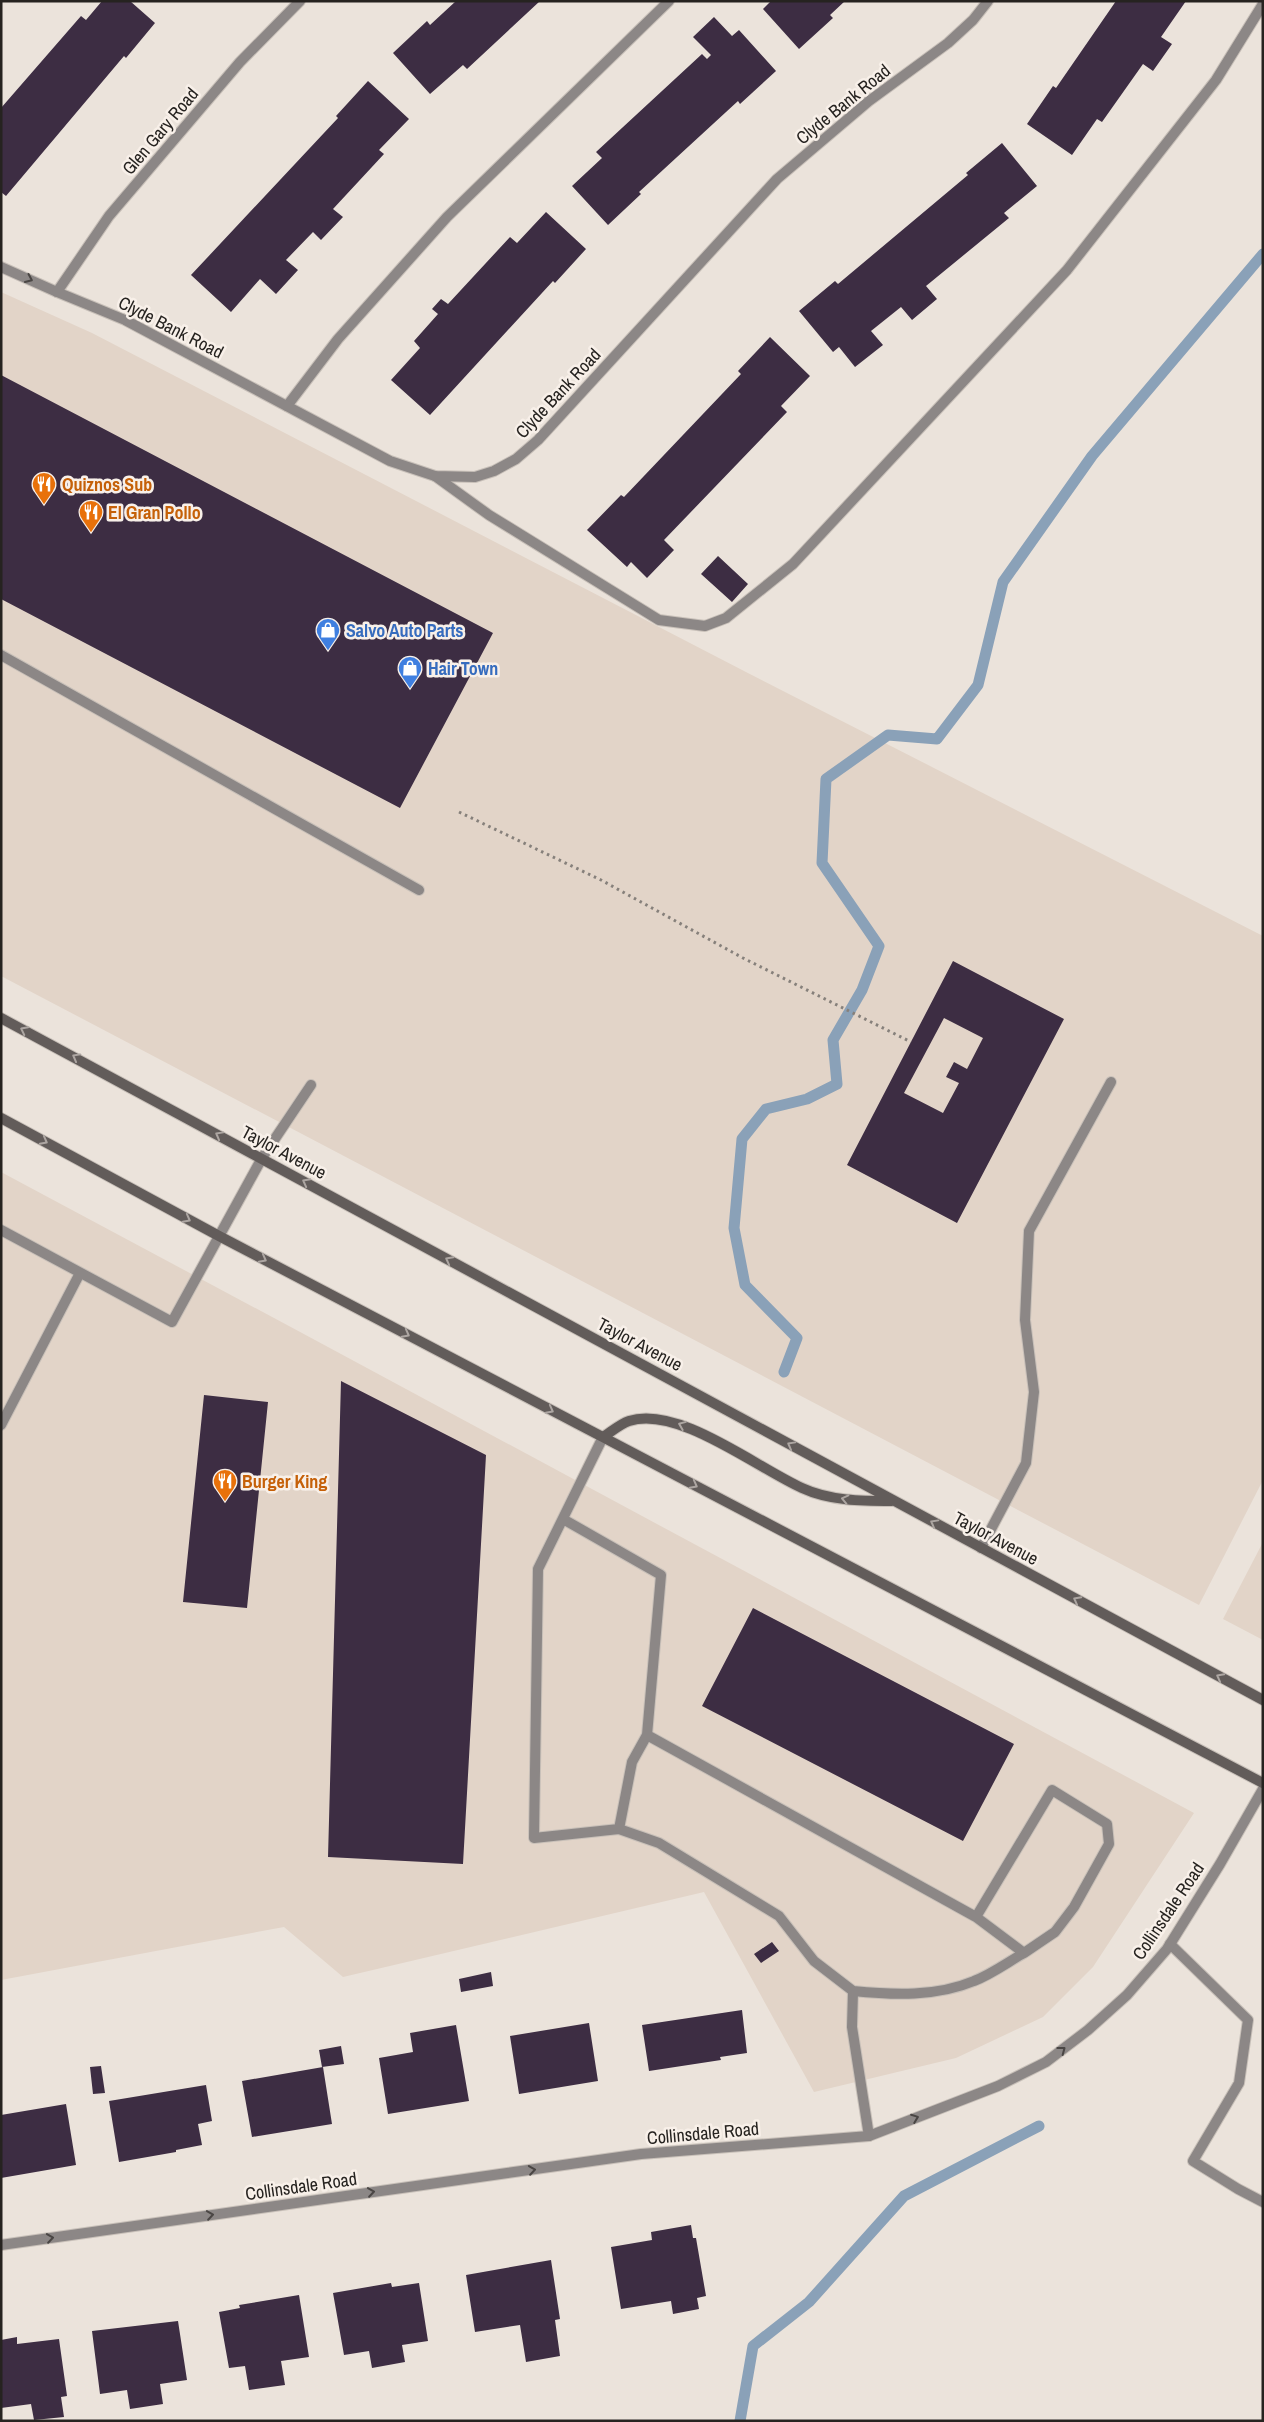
<svg xmlns="http://www.w3.org/2000/svg" width="1264" height="2422" font-family="'Archivo Narrow',sans-serif">
	<rect width="100%" height="100%" fill="#ebe3db"/>
	<!-- built -->
	<path fill="#e2d4c8" d="M1 292 92 333 744 671 1263 936V1480L1199 1605 1 976Z
		M1 1172 315 1340 1194 1813 1093 1967 1043 2017 956 2058 814 2092 704 1892 343 1977 284 1927 1 1980Z
		M1263 1542V1640L1223 1619Z"/>
	<g fill="none" stroke-linecap="round" stroke-linejoin="round">
		<!-- stream -->
		<path stroke="#8aa1b8" stroke-width="11" d="M784 1372 797 1338 745 1285 734 1228 742 1139 766 1109 807 1099 837 1084 833 1040 862 990 879 946 822 863 826 779 888 735 937 739 978 685 1003 582 1092 456 1263 254
			M740 2421 753 2346 809 2302 904 2196 1039 2126"/>
	</g>
	<!-- building -->
	<path fill="#3d2d43" fill-rule="evenodd" d="M102 1H130L155 23 126 58 124 56 6 196 1 192V108L81 16 86 20Z
		M456 1H540L467 69 463 65 430 94 393 53 427 21 430 25Z
		M771 1H845L830 15 833 18 799 49 763 9Z
		M1116 1H1186L1161 37 1172 44 1153 71 1143 64 1102 122 1097 119 1072 155 1027 124 1053 86 1056 88Z
		M714 17 732 36 739 30 776 71 740 104 738 101 639 192 641 194 608 225 572 186 602 158 596 152 702 54 707 59 711 55 693 37Z
		M368 81 409 119 379 150 384 154 333 209 343 217 321 240 313 232 286 260 298 270 276 294 260 279 231 312 191 275 338 118 336 116Z
		M1002 143 1037 186 1004 213 1009 218 926 286 937 299 912 320 901 307 871 331 883 345 855 367 839 347 833 352 799 311 835 281 838 284 968 175 966 173Z
		M546 212 586 249 555 283 553 281 430 415 391 380 420 348 414 341 438 314 432 309 441 299 448 304 510 237 517 243Z
		M770 337 810 376 781 406 787 412 664 540 674 550 647 578 631 562 627 567 587 530 621 495 624 497 741 374 738 371Z
		M1 375 493 633 400 808 1 599Z
		M718 556 748 584 732 602 701 574Z
		M953 961 1064 1019 957 1223 847 1165ZM944 1018 983 1038 967 1069 954 1062 946 1077 959 1083 943 1113 904 1093Z
		M341 1381 486 1455 463 1864 328 1857Z
		M204 1395 268 1402 247 1608 183 1602Z
		M753 1608 1014 1744 963 1841 702 1706Z
		M772 1942 779 1951 761 1963 754 1954Z
		M491 1972 493 1986 461 1992 459 1979Z
		M742 2010 747 2053 720 2057 721 2060 649 2071 642 2025Z
		M589 2023 598 2081 519 2094 510 2036Z
		M456 2025 469 2101 388 2114 379 2058 413 2052 410 2033Z
		M341 2046 344 2064 322 2067 319 2050Z
		M101 2066 105 2093 93 2094 90 2067Z
		M323 2067 332 2124 252 2137 242 2081Z
		M206 2085 212 2121 198 2124 202 2145 176 2150V2152L119 2162 109 2101Z
		M66 2104 76 2165 1 2178V2115Z
		M691 2225 693 2238H696L706 2296 697 2298 699 2309 673 2314 671 2301 621 2309 611 2247 652 2240 651 2232Z
		M551 2260 560 2319 555 2320 560 2356 526 2362 520 2325 475 2332 466 2275Z
		M391 2283 392 2287 419 2283 428 2341 402 2345 405 2362 372 2368 369 2351 344 2355 333 2293Z
		M299 2295 309 2357 281 2361 285 2385 249 2390 245 2366 229 2368 219 2312 240 2308 239 2305Z
		M178 2321 187 2380 160 2384 163 2404 130 2409 127 2390 100 2394 92 2331Z
		M17 2337V2344L59 2339 67 2396 61 2397 64 2417 34 2420 31 2404 1 2408V2340Z"/>
	<g fill="none" stroke-linecap="round" stroke-linejoin="round">
		<!-- service casing -->
		<g stroke="#c8c0b9" stroke-width="12">
			<path id="service" d="M1 267 57 292
				M287 406 338 339 447 217 669 1
				M435 476 489 515 659 620 705 626 726 618 793 564 1067 270 1216 80 1263 4
				M1 655 419 890
				M1 1230 172 1322 262 1158 311 1085
				M1 1425 80 1273
				M603 1437 538 1569 534 1838 619 1829 659 1843 779 1916 814 1961 853 1991 852 2027 869 2136
				M563 1519 661 1575 647 1735 976 1917 1052 1790 1107 1824 1109 1844 1074 1907 1055 1932 1024 1953 976 1917
				M981 1548 1026 1463 1034 1392 1025 1320 1029 1231 1111 1082
				M619 1829 632 1762 647 1735
				M1170 1944 1248 2020 1239 2083 1193 2161 1238 2189 1263 2202
				M853 1991C893 1995 936 1997 974 1981 992 1974 1008 1962 1024 1953"/>
		</g>
		<!-- minor casing -->
		<g stroke="#c8c0b9" stroke-width="12">
			<path id="minor" d="M300 1 240 62 109 216 57 292 125 320 390 461 435 476 475 477 494 471 516 459 538 440 777 179 869 101 948 43 973 20 988 1
				M1 2245 641 2154 869 2136 998 2086 1046 2062 1088 2030 1127 1995 1167 1949 1220 1864 1263 1789"/>
		</g>
		<!-- secondary casing -->
		<g stroke="#c8c0b9" stroke-width="12">
			<path id="secondary" d="M1 1018 1263 1700
				M1 1118 219 1236 1263 1783
				M603 1437C611 1432 620 1424 629 1421 678 1405 757 1468 802 1488 830 1501 862 1501 892 1501"/>
		</g>
		<!-- path -->
		<path stroke="#86807b" stroke-width="3" stroke-dasharray="2.5 4" stroke-linecap="butt" d="M459 812 601 880 743 958 911 1042"/>
		<!-- service -->
		<use href="#service" stroke="#8c8786" stroke-width="10"/>
		<!-- minor -->
		<use href="#minor" stroke="#8c8786" stroke-width="10"/>
		<!-- secondary -->
		<use href="#secondary" stroke="#625c5a" stroke-width="10"/>
	</g>
	<!-- one-way arrows -->
	<defs><path id="oneway-chevron" d="M-2-3.5L2.5 0L-2 3.5" fill="none" stroke-width="1.6" stroke-linecap="round" stroke-linejoin="round" transform="scale(1.25)"/></defs>
	<g stroke="#4a4644">
		<use href="#oneway-chevron" transform="translate(29 279) rotate(24)"/>
		<use href="#oneway-chevron" transform="translate(1062 2050) rotate(-37)"/>
		<use href="#oneway-chevron" transform="translate(915 2118) rotate(-21)"/>
		<use href="#oneway-chevron" transform="translate(532 2170) rotate(-8)"/>
		<use href="#oneway-chevron" transform="translate(371 2192) rotate(-8)"/>
		<use href="#oneway-chevron" transform="translate(210 2215) rotate(-8)"/>
		<use href="#oneway-chevron" transform="translate(50 2238) rotate(-8)"/>
	</g>
	<g stroke="#ada6a2">
		<use href="#oneway-chevron" transform="translate(24 1030) rotate(-153)"/>
		<use href="#oneway-chevron" transform="translate(76 1057) rotate(-151)"/>
		<use href="#oneway-chevron" transform="translate(219 1135) rotate(-151)"/>
		<use href="#oneway-chevron" transform="translate(44 1141) rotate(28)"/>
		<use href="#oneway-chevron" transform="translate(306 1182) rotate(-152)"/>
		<use href="#oneway-chevron" transform="translate(187 1219) rotate(28)"/>
		<use href="#oneway-chevron" transform="translate(263 1259) rotate(28)"/>
		<use href="#oneway-chevron" transform="translate(449 1260) rotate(-152)"/>
		<use href="#oneway-chevron" transform="translate(406 1334) rotate(28)"/>
		<use href="#oneway-chevron" transform="translate(550 1410) rotate(28)"/>
		<use href="#oneway-chevron" transform="translate(682 1425) rotate(-158)"/>
		<use href="#oneway-chevron" transform="translate(791 1445) rotate(-151)"/>
		<use href="#oneway-chevron" transform="translate(694 1485) rotate(28)"/>
		<use href="#oneway-chevron" transform="translate(845 1499) rotate(-167)"/>
		<use href="#oneway-chevron" transform="translate(934 1523) rotate(-151)"/>
		<use href="#oneway-chevron" transform="translate(1077 1600) rotate(-152)"/>
		<use href="#oneway-chevron" transform="translate(1220 1677) rotate(-152)"/>
	</g>
	<!-- icons -->
	<defs>
		<g id="restaurant-pin" transform="scale(1.25)"><path d="M0 17L-7.5 6A9.5 9.5 0 1 1 7.5 6Z" fill="#e8710a" stroke="#f8f0e9"/><path d="M-5-6h1v4h1v-4h1v4h1v-4h1v5L-1.5 .5V6h-2V.5L-5-1ZM5-6V6H3V1.5H1.5Q1.5-4 5-6Z" fill="#fff"/></g>
		<g id="shop-pin" transform="scale(1.25)"><path d="M0 17L-7.5 6A9.5 9.5 0 1 1 7.5 6Z" fill="#3f7fe0" stroke="#f8f0e9"/><path d="M-5-2.5h2.3a2.7 3.5 0 0 1 5.4 0H5L5.5 6h-11ZM-1.5-2.5h3a1.5 2.3 0 0 0-3 0Z" fill="#fff"/></g>
	</defs>
	<g fill-rule="evenodd">
		<use href="#restaurant-pin" x="44" y="484"/>
		<use href="#restaurant-pin" x="91" y="512"/>
		<use href="#shop-pin" x="328" y="630"/>
		<use href="#shop-pin" x="410" y="668"/>
		<use href="#restaurant-pin" x="225" y="1481"/>
	</g>
	<g text-anchor="middle" dominant-baseline="central" stroke-width="5" stroke-linejoin="round" paint-order="stroke">
		<!-- street labels -->
		<g font-size="18" fill="#262320" stroke="#f8f0e9">
			<text transform="translate(843 104) rotate(-39)">Clyde Bank Road</text>
			<text transform="translate(160 131) rotate(-50)">Glen Gary Road</text>
			<text transform="translate(171 327) rotate(27)">Clyde Bank Road</text>
			<text transform="translate(558 393) rotate(-47)">Clyde Bank Road</text>
			<text transform="translate(284 1152) rotate(28)">Taylor Avenue</text>
			<text transform="translate(640 1344) rotate(28)">Taylor Avenue</text>
			<text transform="translate(996 1538) rotate(28)">Taylor Avenue</text>
			<text transform="translate(1168 1911) rotate(-56)">Collinsdale Road</text>
			<text transform="translate(703 2133) rotate(-5)">Collinsdale Road</text>
			<text transform="translate(301 2186) rotate(-8)">Collinsdale Road</text>
		</g>
		<!-- food labels -->
		<g font-size="18" font-weight="bold" fill="#c56008" stroke="#f8f0e9" text-anchor="start">
			<text x="62" y="484">Quiznos Sub</text>
			<text x="108" y="512">El Gran Pollo</text>
			<text x="242" y="1481">Burger King</text>
		</g>
		<!-- shop labels -->
		<g font-size="18" font-weight="bold" fill="#366cbe" stroke="#f8f0e9" text-anchor="start">
			<text x="346" y="630">Salvo Auto Parts</text>
			<text x="428" y="668">Hair Town</text>
		</g>
	</g>
	<!-- border -->
	<rect width="1264" height="2422" fill="none" stroke="#262320" stroke-width="5"/>
</svg>
